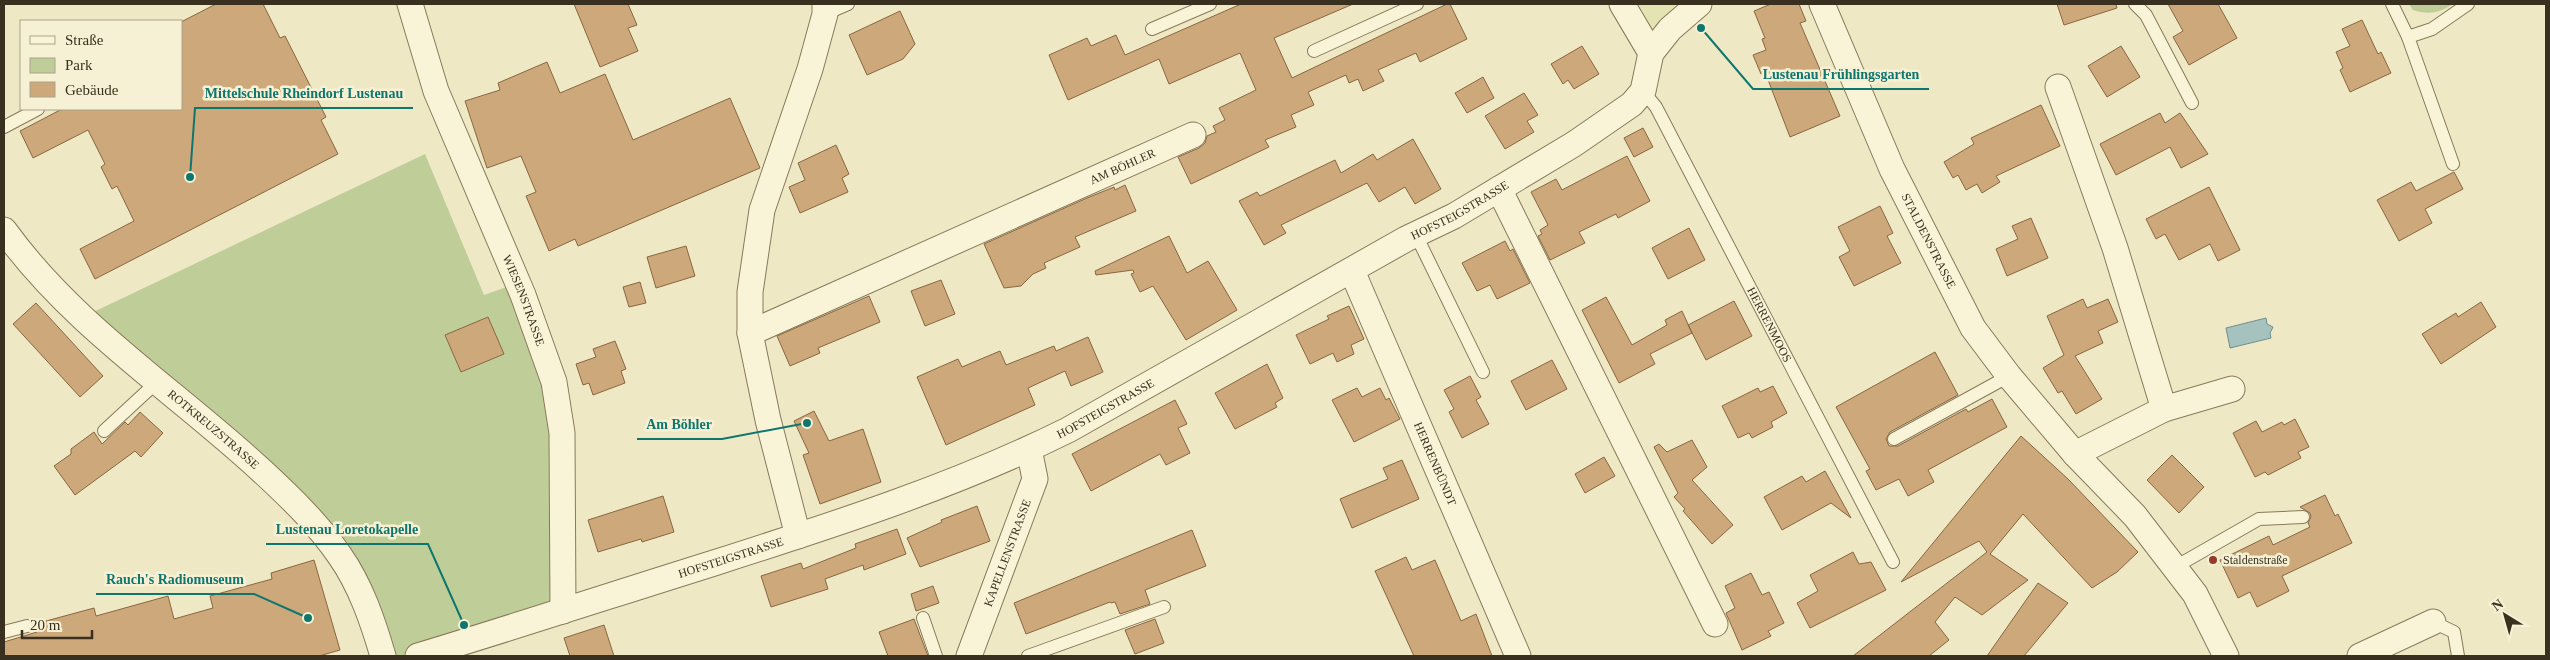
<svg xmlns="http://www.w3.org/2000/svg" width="2550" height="660" font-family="'Times New Roman',serif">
	<rect width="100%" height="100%" fill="#eee8c5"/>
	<!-- farmland -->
	<path fill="#e4e3b2" d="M1622 4H1699L1651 53Z"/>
	<!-- green -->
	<path fill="#bfcd98" d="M2409 4H2453C2440 13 2428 15 2413 10Z
		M425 154 484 295 518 283 556 393 563 611 418 656H383L340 557 83 317Z"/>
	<!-- water -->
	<path fill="#a6c2be" stroke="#6d908d" d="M2266 318 2267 324 2273 327 2270 333 2271 338 2230 348 2226 328Z"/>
	<!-- building -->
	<path fill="#cda87b" stroke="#896740" d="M216 4H263L280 38 285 36 326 117 321 120 338 154 95 279 80 249 134 221 117 186 112 189 101 167 105 164 88 130 33 158 20 131 62 109H181V22Z
		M574 4H628L637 25 628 28 638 51 600 67Z
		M1241 4H1353L1274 38 1292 78 1447 4H1450L1467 39 1420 62 1416 53 1378 70 1384 81 1363 91 1358 79 1349 83 1346 75 1308 92 1314 105 1291 115 1296 127 1265 140 1269 147 1191 184 1178 157 1199 148 1205 143 1207 136 1216 132 1213 126 1225 120 1219 108 1256 90 1240 53 1169 84 1159 59 1068 100 1049 55 1087 38 1091 46 1116 35 1125 55Z
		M1771 4H1799L1806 21 1800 23 1840 116 1790 137 1765 72 1761 74 1753 55 1766 50 1762 39 1765 38 1754 11Z
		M2057 4H2116L2117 8 2064 25Z
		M2168 4H2218L2237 38 2189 65 2173 37 2183 31Z
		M900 11 915 44 903 59 867 75 849 35Z
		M2362 20 2378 54 2381 52 2391 73 2350 92 2340 70 2343 68 2336 52 2350 46 2342 29Z
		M1582 46 1599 74 1574 89 1568 80 1563 84 1551 64Z
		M2121 46 2140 77 2107 97 2088 66Z
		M547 62 560 93 605 74 633 140 730 98 760 168 578 246 575 239 549 251 526 196 536 192 521 156 487 168 465 101 500 90 498 83Z
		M1483 77 1494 98 1467 113 1455 93Z
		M1524 93 1538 115 1527 121 1534 132 1505 149 1485 116Z
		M2041 105 2060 146 1996 176 2000 182 1982 193 1977 184 1966 190 1958 175 1953 178 1944 162 1974 144 1971 138Z
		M2160 113 2165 123 2180 113 2208 154 2181 168 2170 147 2116 175 2100 144Z
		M1643 128 1653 147 1634 157 1624 138Z
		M1413 139 1441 189 1415 204 1405 187 1379 202 1367 183 1281 225 1286 233 1264 245 1239 201 1257 192 1260 196 1335 160 1341 173 1373 154 1377 160Z
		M836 145 849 174 842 178 848 192 800 213 789 187 805 180 798 163Z
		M1627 156 1650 201 1618 218 1616 214 1579 232 1585 243 1550 260 1538 236 1542 234 1540 230 1548 225 1531 192 1556 179 1562 190Z
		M2454 172 2463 189 2425 209 2432 223 2399 241 2377 200 2411 182 2416 191Z
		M1125 185 1136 211 1075 237 1080 247 1044 263 1046 268 1033 274 1021 286 1004 288 984 244 1087 198 1114 187 1115 190Z
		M2209 187 2240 250 2218 261 2210 244 2179 260 2165 234 2156 239 2146 219Z
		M1880 206 1893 233 1887 236 1901 263 1854 286 1839 257 1850 251 1838 227Z
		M2031 218 2048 258 2007 276 1996 249 2018 239 2012 226Z
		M1689 228 1705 260 1668 279 1652 248Z
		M1169 236 1187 273 1208 261 1237 310 1186 340 1153 286 1140 292 1131 274 1134 273 1133 270 1096 275 1095 271Z
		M1505 241 1510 251 1513 249 1530 283 1497 299 1490 285 1477 291 1462 263Z
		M686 246 695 276 656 288 647 257Z
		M941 280 955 314 925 326 911 291Z
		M640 282 646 303 629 307 623 287Z
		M869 296 880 322 818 348 820 353 790 366 777 336Z
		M1606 297 1632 345 1667 325 1665 320 1682 311 1692 333 1650 354 1655 364 1619 383 1582 310Z
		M2083 299 2087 308 2108 299 2118 322 2098 331 2103 343 2075 356 2102 399 2076 414 2062 391 2058 393 2043 368 2064 355 2047 316Z
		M1734 301 1752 336 1706 360 1688 325Z
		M2481 302 2496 327 2441 364 2422 334 2456 313 2458 317Z
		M36 303 103 376 80 397 13 324Z
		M1349 306 1364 339 1351 345 1354 354 1337 362 1333 353 1310 364 1296 335 1329 319 1327 316Z
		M488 317 504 354 461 372 445 335Z
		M1088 337 1103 372 1071 386 1065 371 1028 388 1035 405 946 445 917 377 958 359 962 367 1000 351 1006 365 1054 346 1056 351Z
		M615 341 626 369 621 371 625 383 593 395 589 383 583 385 576 364 596 357 593 349Z
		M1935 352 1958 395 1890 432 1886 439 1889 446H1898L1966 409 1968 412 1992 399 2007 427 1928 470 1934 482 1908 496 1899 479 1876 490 1866 471 1870 469 1836 407Z
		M1552 360 1567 389 1526 410 1511 381Z
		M1267 364 1283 398 1275 403 1277 407 1235 429 1215 393Z
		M1470 376 1481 397 1476 400 1489 424 1462 438 1449 412 1454 409 1444 390Z
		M1773 386 1787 413 1771 422 1773 427 1752 438 1749 433 1738 438 1722 406 1758 388 1760 392Z
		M1357 388 1362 397 1380 388 1386 400 1389 398 1400 419 1354 442 1332 400Z
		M1175 400 1187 424 1178 428 1190 453 1166 465 1160 454 1091 491 1072 454Z
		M814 411 829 441 863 429 881 482 820 504 803 455 809 453 794 421Z
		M140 412 163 433 141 457 135 451 75 495 54 466 71 454V449L94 432 102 444 125 422 128 425Z
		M2295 419 2309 447 2298 452 2301 458 2268 475 2265 472 2255 477 2233 433 2256 421 2262 432 2282 422 2284 425Z
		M2021 436 2068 479 2138 552 2117 572 2092 588 2023 514 1990 554 2028 580 1982 615 1955 597 1935 622 1949 640 1929 656H1853L1987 552 1979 541 1901 582Z
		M1692 440 1707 467 1692 480 1733 525 1712 544 1683 511 1685 509 1674 497 1678 493 1654 447 1659 444 1667 452Z
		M2172 455 2204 487 2179 513 2147 480Z
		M1604 457 1615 476 1585 493 1575 474Z
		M1402 460 1419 499 1352 528 1340 499 1388 479 1383 468Z
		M1825 471 1851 518 1831 503 1782 530 1764 497 1802 476 1806 482Z
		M2325 495 2335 516 2338 514 2352 543 2282 576 2289 591 2257 607 2250 592 2238 598 2220 560 2269 536 2273 545 2310 527 2308 523 2311 517 2310 513 2300 507Z
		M663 496 674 532 642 542 641 539 598 552 588 520Z
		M977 506 990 541 920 567 907 538 942 522 941 520Z
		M897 529 906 554 864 570 863 565 825 579 828 589 771 607 761 576 801 563 803 569 856 548 855 544Z
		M1192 530 1206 566 1145 590 1150 604 1120 614 1115 602 1111 603 1110 602 1026 634 1014 603Z
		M1853 552 1859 564 1871 562 1886 590 1810 628 1797 603 1818 591 1810 575Z
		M1406 557 1412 570 1435 560 1461 621 1476 614 1492 656H1414L1375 571Z
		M314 560 340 650 319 656H4V642L37 632 35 624 94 608 96 616 168 596 174 619 213 608 210 596 272 579 271 573Z
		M1751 573 1762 595 1769 592 1784 623 1768 631 1771 636 1742 650 1726 613 1735 608 1725 586Z
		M2038 583 2068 603 2024 656H1987Z
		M933 586 939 603 916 611 911 594Z
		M914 619 928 656H888L879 632Z
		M1155 619 1164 643 1135 654 1125 630Z
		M604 625 614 656H570L564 638Z"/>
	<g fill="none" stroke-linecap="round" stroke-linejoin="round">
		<!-- lane casing -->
		<g stroke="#897a5b" stroke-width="14">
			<g id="lane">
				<path d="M2135 4 2146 15 2192 103"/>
				<path d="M2392 4 2408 37 2453 164"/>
				<path d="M825 14 848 4"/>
				<path d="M1152 29 1210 4"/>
				<path d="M2408 37 2432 29 2468 4"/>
				<path d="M1314 51 1417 4"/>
				<path id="s1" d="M1643 91 1656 107 1893 562"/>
				<path d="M4 127 38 109"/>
				<path d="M1416 235 1483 372"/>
				<path d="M104 431 157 382"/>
				<path d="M1894 439 2009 376"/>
				<path d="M2175 567 2259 519 2303 517"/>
				<path d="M923 618 936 656"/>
				<path d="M2433 622 2454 632 2458 656"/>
				<path d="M4 632 27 626"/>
				<path d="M1028 656 1164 607"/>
			</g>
		</g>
		<!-- street casing -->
		<g stroke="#897a5b" stroke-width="27">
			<g id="street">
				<path id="s2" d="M410 4 436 91 523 295 554 382 562 433 563 611"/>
				<path d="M1622 4 1651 53"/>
				<path id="s3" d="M1822 4 1892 169 1973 328 2009 376 2075 454 2135 516 2195 594 2226 656"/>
				<path d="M2058 87 2115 248 2164 409"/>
				<path d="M1499 189 1715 624"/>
				<path id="s4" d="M4 230C74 327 177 392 263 472 291 498 318 524 340 556 361 586 373 622 383 656"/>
				<path id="s5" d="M1352 271 1518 656"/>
				<path id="s6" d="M750 333 1193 135"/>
				<path d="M2075 454 2164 409 2232 389"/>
				<path d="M798 536 768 420 750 333V292L762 210 810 69 825 14V4"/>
				<path id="s7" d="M418 656C517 626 615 594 714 563 833 525 955 486 1068 430L1406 239 1454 216 1574 144 1632 104 1643 91 1651 53 1670 29 1699 4"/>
				<path id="s8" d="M969 656 1035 479 1029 449"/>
				<path d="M2360 656 2433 622"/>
			</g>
		</g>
		<!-- lane -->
		<use href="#lane" stroke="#f9f4d8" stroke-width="12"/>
		<!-- street -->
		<use href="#street" stroke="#f9f4d8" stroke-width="25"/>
	</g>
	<!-- markers -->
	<circle fill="#99392a" stroke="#f6f1d4" stroke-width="2" cx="2213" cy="560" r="5"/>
	<g text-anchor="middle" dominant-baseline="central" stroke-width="5" stroke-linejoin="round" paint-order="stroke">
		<!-- street labels -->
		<g font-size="12" fill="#39301f" stroke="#f6f1d4">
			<text stroke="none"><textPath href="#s6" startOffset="408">AM BÖHLER</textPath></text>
			<text stroke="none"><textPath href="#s7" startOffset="1138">HOFSTEIGSTRASSE</textPath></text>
			<text stroke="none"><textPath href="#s3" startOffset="260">STALDENSTRASSE</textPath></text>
			<text stroke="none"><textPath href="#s2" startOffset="318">WIESENSTRASSE</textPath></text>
			<text stroke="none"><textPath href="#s1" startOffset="266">HERRENMOOS</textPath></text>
			<text stroke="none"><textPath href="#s7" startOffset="732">HOFSTEIGSTRASSE</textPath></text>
			<text stroke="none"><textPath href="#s4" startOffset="290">ROTKREUZSTRASSE</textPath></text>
			<text stroke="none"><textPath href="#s5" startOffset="210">HERRENBÜNDT</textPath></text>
			<text stroke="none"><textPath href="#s8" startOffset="110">KAPELLENSTRASSE</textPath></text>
			<text stroke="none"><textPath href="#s7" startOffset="328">HOFSTEIGSTRASSE</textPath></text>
		</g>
		<!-- poi labels -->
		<g font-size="12" fill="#39301f" stroke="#f6f1d4" text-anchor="start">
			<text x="2223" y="560">Staldenstraße</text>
		</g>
	</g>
	<!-- callouts -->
	<path fill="none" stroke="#0f766e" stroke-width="2" d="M1701 28L1753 89H1929M190 177L195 108H413M807 423L722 439H637M464 625L428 544H266M308 618L254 594H96"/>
	<g fill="#0f766e" stroke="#f6f1d4" stroke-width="2">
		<circle cx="1701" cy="28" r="5"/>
		<circle cx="190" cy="177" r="5"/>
		<circle cx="807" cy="423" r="5"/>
		<circle cx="464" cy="625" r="5"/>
		<circle cx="308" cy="618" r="5"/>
	</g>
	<g font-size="14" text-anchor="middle" font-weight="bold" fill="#0f766e" stroke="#f6f1d4" stroke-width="5" stroke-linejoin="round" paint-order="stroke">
		<text x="1841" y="79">Lustenau Frühlingsgarten</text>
		<text x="304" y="98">Mittelschule Rheindorf Lustenau</text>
		<text x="679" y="429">Am Böhler</text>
		<text x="347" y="534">Lustenau Loretokapelle</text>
		<text x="175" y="584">Rauch's Radiomuseum</text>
	</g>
	<!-- border -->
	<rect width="2550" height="660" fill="none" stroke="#39301f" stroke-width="10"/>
	<!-- legend -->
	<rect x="20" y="20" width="162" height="90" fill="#f6f1d4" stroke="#aaa48c"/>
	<rect x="30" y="36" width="25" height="8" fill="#f9f4d8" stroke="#aaa48c"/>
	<text x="65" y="45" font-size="15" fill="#39301f">Straße</text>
	<rect x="30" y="58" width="25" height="15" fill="#bfcd98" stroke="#aaa48c"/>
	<text x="65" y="70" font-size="15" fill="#39301f">Park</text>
	<rect x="30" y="82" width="25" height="15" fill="#cda87b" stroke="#aaa48c"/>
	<text x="65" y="95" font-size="15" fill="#39301f">Gebäude</text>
	<!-- north arrow -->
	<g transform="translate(2505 615) rotate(323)" stroke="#f6f1d4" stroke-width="4" paint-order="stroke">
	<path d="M0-4L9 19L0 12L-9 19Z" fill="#39301f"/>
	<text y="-8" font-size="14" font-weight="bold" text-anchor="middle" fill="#39301f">N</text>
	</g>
	<!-- scale -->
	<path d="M22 630v8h70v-8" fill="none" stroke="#39301f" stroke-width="2.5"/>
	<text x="30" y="630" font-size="15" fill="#39301f" stroke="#f6f1d4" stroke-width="4" paint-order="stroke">20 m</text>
</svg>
